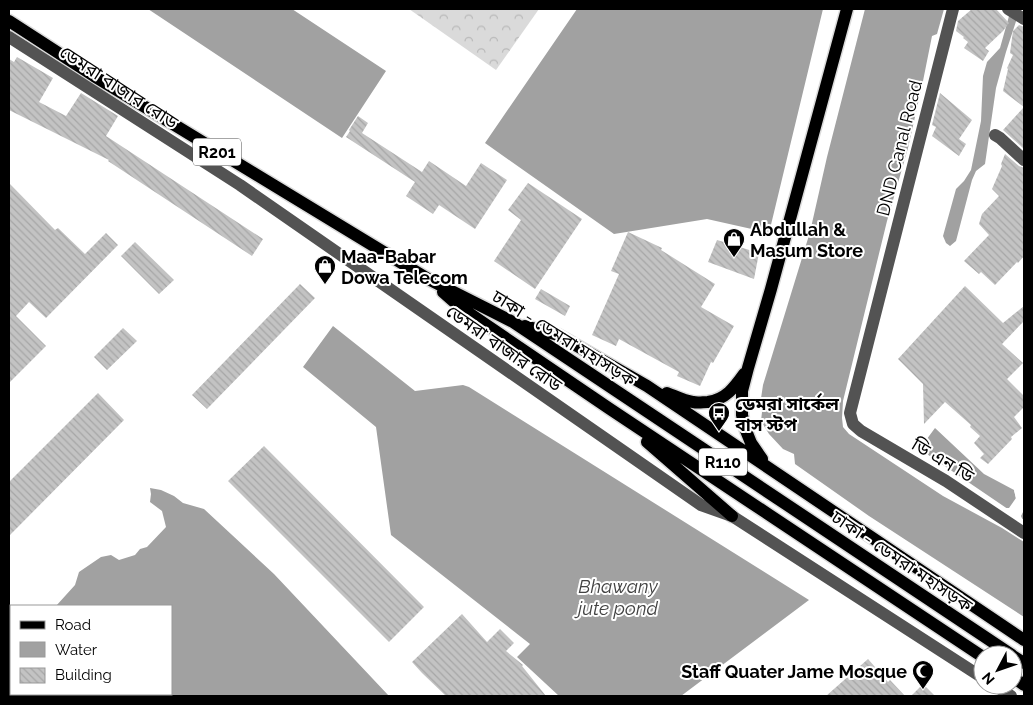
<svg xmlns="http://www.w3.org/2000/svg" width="1033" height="705" font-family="Raleway,'Noto Sans Bengali',sans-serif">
	<defs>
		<pattern id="forest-crowns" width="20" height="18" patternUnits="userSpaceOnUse" patternTransform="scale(1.25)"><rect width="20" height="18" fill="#dadada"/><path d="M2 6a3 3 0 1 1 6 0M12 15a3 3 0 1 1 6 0" fill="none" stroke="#b9b9b9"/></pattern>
		<pattern id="building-back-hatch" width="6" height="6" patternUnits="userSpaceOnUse" patternTransform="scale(1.25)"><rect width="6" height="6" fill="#c3c3c3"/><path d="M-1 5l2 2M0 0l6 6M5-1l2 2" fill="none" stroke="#a6a6a6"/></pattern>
	</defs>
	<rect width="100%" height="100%" fill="#fff"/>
	<!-- forest -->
	<path fill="url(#forest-crowns)" d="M409 9H539L496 70Z"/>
	<!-- water -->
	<path fill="#a1a1a1" d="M148 9H292L386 71 342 138Z
		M577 9H823L769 233 707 219 614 234 485 143Z
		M865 9H944L937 34 932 36 923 81 908 148 887 221 843 401 842 418 843 427 849 434 943 496 1002 528 1024 542V617L869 516 795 464 794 454 783 449 769 434 761 421 762 412 760 405 763 385 810 232 827 157Z
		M1011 9H1020L1006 52 996 88 985 164 976 171 972 180 956 241 950 246 946 243 943 236 956 189 964 181 971 170 981 121 983 76 987 62 1000 48Z
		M333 326 415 391 463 385 469 387 809 600 681 696H559L517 657 530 644 391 535 376 427 303 367Z
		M935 428 984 474 1014 490 1016 499 1024 503V520L921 450V447Z
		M150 488 161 490 174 496 183 503 204 509 274 574 389 696H9V659L11 656V694H171V606H56L75 585 79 572 101 557 111 555 119 560 135 555 140 549 147 547 166 527 162 511 150 502 151 494Z"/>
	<!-- pier -->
	<path fill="#fff" d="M1014 490 1017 491 1018 497 1024 500V510L1021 516 1024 523 1002 508H1009L1016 498Z"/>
	<!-- building -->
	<path fill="url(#building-back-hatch)" d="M972 9H996L1009 23 1003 31 985 48 989 51 983 61 964 48 968 42 963 38 964 37 956 31 958 21Z
		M1019 25 1024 27V107L1003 91 1008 69 1007 68 1013 55 1010 53 1013 31Z
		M17 57 53 78 39 102 66 116 81 93 118 116 106 136 263 239 252 256 108 161 109 160 9 110V59L14 62Z
		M940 93 972 120 959 139 966 144 959 156 932 136 936 127 932 125Z
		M1024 107V149L1003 130Z
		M358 116 368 123 362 133 422 172 429 161 466 186 481 163 507 180 475 229 439 205 433 214 406 196 415 182 346 137 350 131 349 130Z
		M1005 154 1019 166 1024 168V256L1018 263 1017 262 995 285 981 272 979 274 964 261 989 235 979 224 982 214 999 196 992 189 1002 166 1001 164Z
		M9 183 55 230 58 228 85 254 106 233 118 245 46 318 29 302 16 316 46 346 9 383Z
		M528 183 582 219 535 289 494 261 521 220 508 210Z
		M628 232 662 248 661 250 715 284 701 307 734 326 713 363 711 362 700 386 677 376 679 372 619 339 616 346 592 335 619 274 611 271Z
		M717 240 759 253 754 279 708 262Z
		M135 242 174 280 159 294 121 256Z
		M300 284 315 298 207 409 192 395Z
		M965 286 1003 323 1024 306V321L1002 344 1023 363 1007 379 1024 396V407L1014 417 1022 428 1011 437 1012 439 988 464 980 458 984 454 974 443 980 436 970 427 971 425 945 402 924 424 923 384 898 359Z
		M541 289 570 306 565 316 535 299Z
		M123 328 137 341 107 370 94 357Z
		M98 393 124 420 9 536V482Z
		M264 446 424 607 389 642 228 481Z
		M462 614 487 642 500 629 514 643 506 651 523 665 522 666 546 696H446L422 673 412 662Z
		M868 659 888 682 890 680 905 696H826Z
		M923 684 935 696H911Z"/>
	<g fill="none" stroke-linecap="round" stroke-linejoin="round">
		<!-- major casing -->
		<g stroke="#dbdbdb" stroke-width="15">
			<path id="major" d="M9 21 94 76 428 279 513 322 1012 655
				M443 292 460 307 610 409 983 657
				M525 326 558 335 647 386 1024 640
				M667 393C675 396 684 401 693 402 698 403 703 402 708 402 726 399 734 388 744 374
				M647 442 732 516
				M762 459 751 443 745 428 742 415V391L748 368 771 289 847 9
				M1013 656 1024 663
				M1013 677 1024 685"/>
		</g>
		<!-- minor -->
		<path stroke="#535353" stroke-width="12" d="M953 9 850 413 853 424 861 431 946 481 1024 533
			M1008 9 1024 19
			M9 37 240 185 701 505 732 516 983 678
			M995 135 1000 138 1024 160
			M994 685 1011 696"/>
		<!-- major -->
		<use href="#major" stroke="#000" stroke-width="12"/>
	</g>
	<!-- icons -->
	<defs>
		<g id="shop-pin" transform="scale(1.125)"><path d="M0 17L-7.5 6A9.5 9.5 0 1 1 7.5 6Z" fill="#000" stroke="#fff"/><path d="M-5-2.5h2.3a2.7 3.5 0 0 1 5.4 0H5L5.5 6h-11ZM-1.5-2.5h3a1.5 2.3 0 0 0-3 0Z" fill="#fff"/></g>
		<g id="bus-pin" transform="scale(1.125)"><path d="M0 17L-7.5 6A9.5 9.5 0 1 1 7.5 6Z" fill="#000" stroke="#fff"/><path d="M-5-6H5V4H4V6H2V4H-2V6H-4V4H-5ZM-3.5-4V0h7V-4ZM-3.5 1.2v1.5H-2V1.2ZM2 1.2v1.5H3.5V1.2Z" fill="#fff"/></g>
		<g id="mosque-pin" transform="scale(1.125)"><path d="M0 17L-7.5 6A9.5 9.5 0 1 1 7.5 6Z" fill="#000" stroke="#fff"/><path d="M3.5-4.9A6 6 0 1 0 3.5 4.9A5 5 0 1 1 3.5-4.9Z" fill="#fff"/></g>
	</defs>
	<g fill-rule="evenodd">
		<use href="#shop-pin" x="734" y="239"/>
		<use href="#shop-pin" x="325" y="266"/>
		<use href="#bus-pin" x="719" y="413"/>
		<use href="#mosque-pin" x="923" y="671"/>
	</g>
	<g text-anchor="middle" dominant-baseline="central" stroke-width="4" stroke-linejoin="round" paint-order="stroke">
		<!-- shield labels -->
		<g fill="#fff" stroke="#4c4c4c" stroke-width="1">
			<rect x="193" y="138.5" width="48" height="27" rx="4"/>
			<rect x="699" y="448.5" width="48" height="27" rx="4"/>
		</g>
		<g font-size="16" font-weight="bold" fill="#000">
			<text x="217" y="152">R201</text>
			<text x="723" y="462">R110</text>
		</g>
		<!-- street labels -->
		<g font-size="18" fill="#000" stroke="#fff">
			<text transform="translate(119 87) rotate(33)">ডেমরা বাজার রোড</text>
			<text transform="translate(899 148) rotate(-76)">DND Canal Road</text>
			<text transform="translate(564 338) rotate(32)">ঢাকা - ডেমরা মহাসড়ক</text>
			<text transform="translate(504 348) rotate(35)">ডেমরা বাজার রোড</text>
			<text transform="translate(943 460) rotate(31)">ডি এন ডি</text>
			<text transform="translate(902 561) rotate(34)">ঢাকা - ডেমরা মহাসড়ক</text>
		</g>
		<!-- poi labels -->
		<g font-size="18" font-weight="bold" fill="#000" stroke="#fff" text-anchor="start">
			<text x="750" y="229">Abdullah &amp;<tspan x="750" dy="21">Masum Store</tspan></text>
			<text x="341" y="256">Maa-Babar<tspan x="341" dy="21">Dowa Telecom</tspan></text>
			<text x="735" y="403">ডেমরা সার্কেল<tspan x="735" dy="21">বাস স্টপ</tspan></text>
			<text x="907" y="671" text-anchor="end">Staff Quater Jame Mosque</text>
		</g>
		<!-- water labels -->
		<g font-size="19" font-style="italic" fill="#424242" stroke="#fff">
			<text x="618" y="586">Bhawany<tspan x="618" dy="22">jute pond</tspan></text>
		</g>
	</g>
	<!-- border -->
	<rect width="1033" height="705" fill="none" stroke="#000000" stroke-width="20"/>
	<!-- legend -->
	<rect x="10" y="605" width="162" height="90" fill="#ffffff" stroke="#999999"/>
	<rect x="20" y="621" width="25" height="8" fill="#000000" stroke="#999999"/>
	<text x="55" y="630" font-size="15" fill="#000000">Road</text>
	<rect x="20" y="642" width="25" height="15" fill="#a1a1a1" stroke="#999999"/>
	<text x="55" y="655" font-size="15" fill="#000000">Water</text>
	<rect x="20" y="668" width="25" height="15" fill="url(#building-back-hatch)" stroke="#999999"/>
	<text x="55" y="680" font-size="15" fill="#000000">Building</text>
	<!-- north arrow -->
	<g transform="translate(998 670) rotate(229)"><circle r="24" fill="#ffffff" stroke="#999999"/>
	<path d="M0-4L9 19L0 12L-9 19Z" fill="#000000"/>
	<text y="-8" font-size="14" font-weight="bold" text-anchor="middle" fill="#000000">N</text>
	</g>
</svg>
